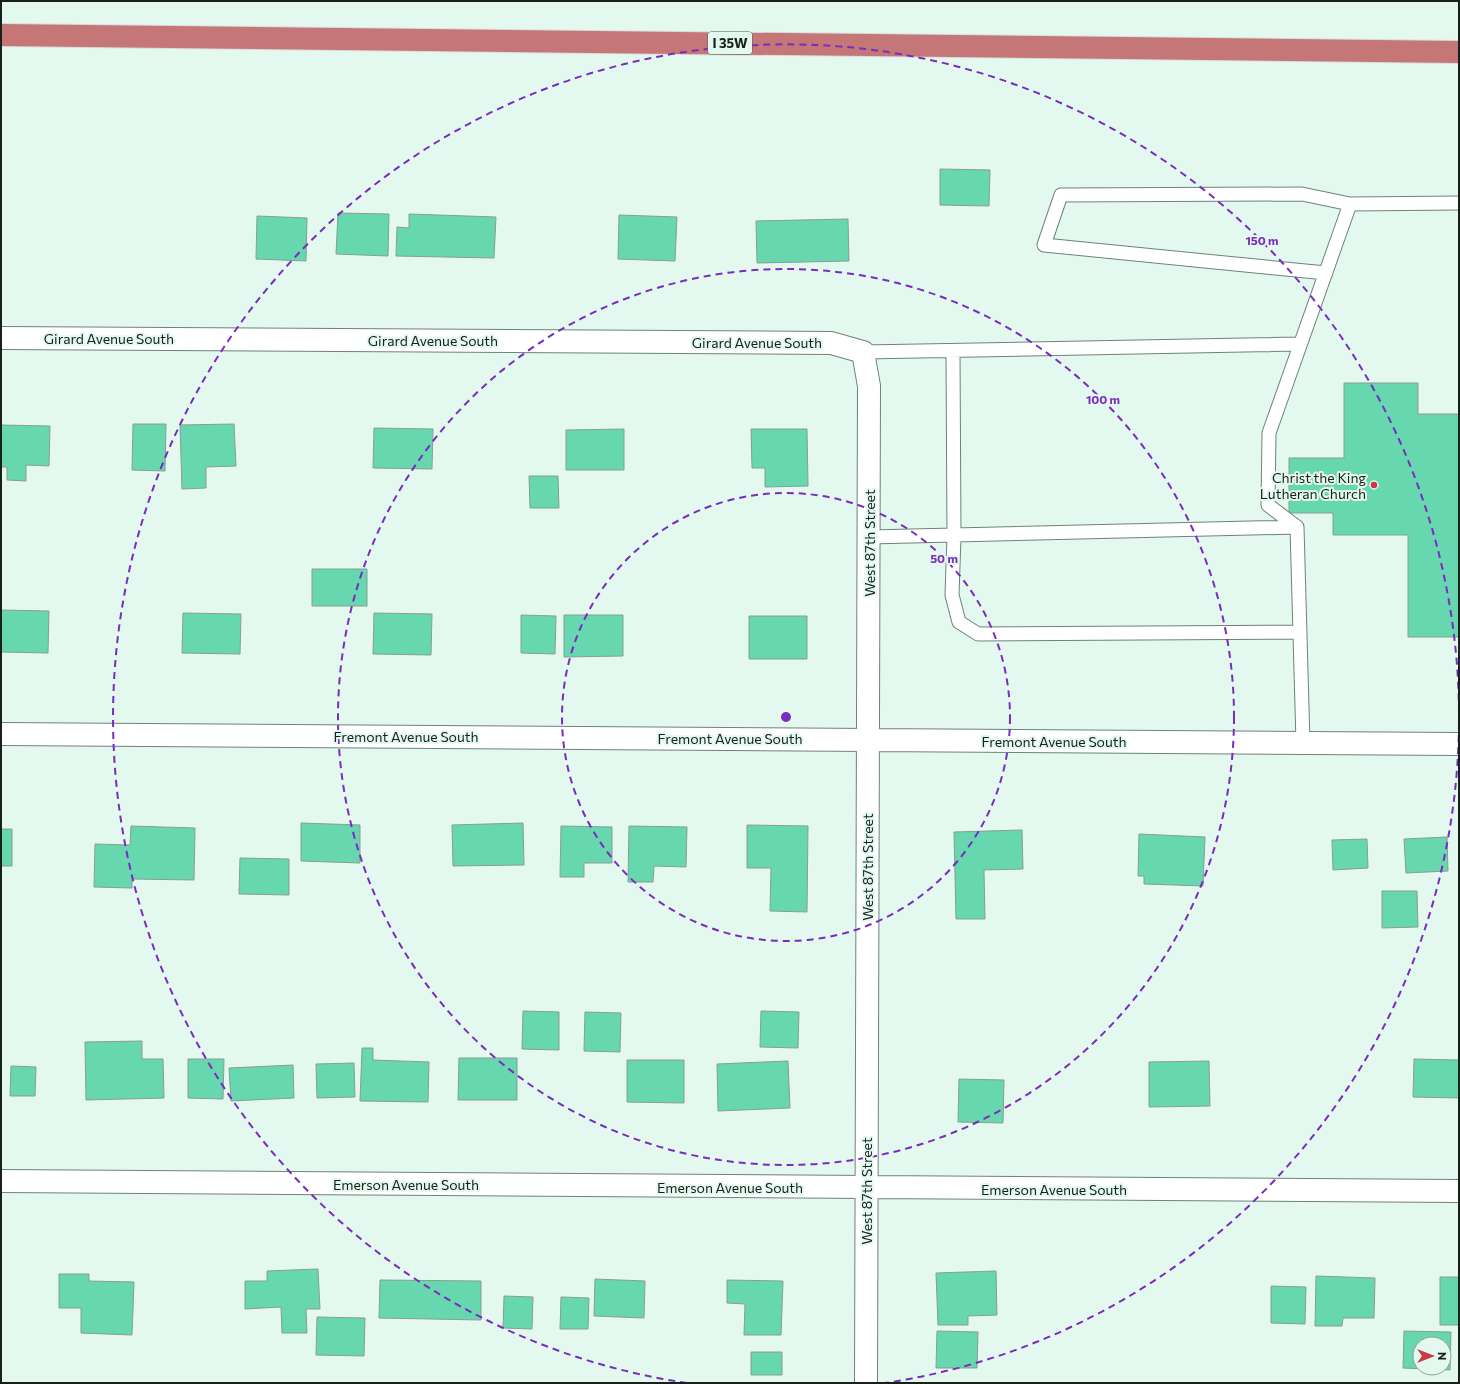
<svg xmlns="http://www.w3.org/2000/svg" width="1460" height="1384" font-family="Commissioner,sans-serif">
	<rect width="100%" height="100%" fill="#e3f9ef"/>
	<!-- building -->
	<path fill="#66d7ae" stroke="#899d94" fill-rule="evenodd" d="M940 169 990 170 989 206 940 205Z
		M338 213 389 214 388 256 336 254Z
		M409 214 496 217 494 258 396 256 397 227 409 228Z
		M619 215 677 217 675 261 618 259Z
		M257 216 307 218 306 261 256 259Z
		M848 219 849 261 757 263 756 221Z
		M1344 383H1418V414H1459V637H1408V535H1333V513H1289V458H1344Z
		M133 424H166L165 471 132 470Z
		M234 424 236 466 206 467V488L182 489 180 425Z
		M1 425 50 426 49 466 26 465V481L7 480V467H1Z
		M374 428 433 429 432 469 373 468Z
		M624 429V470H566V430Z
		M751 429H807L808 486 765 487V468H752Z
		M529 476H558L559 508H530Z
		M312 569H367V606H312Z
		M1 610 49 611 48 653 1 652Z
		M183 613 241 614 240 654 182 653Z
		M374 613 432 614 431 655 373 654Z
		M521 615 556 616 555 654 521 653Z
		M564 615H623V656L564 657Z
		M749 616H807V659H749Z
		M301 823 360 825V863L301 861Z
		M523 823 524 865 453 866 452 825Z
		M747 825 808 826 807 912 770 911 771 868H747Z
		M131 826 195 828 194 880 132 879V888L94 887 95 844 130 845Z
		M561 826 612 827V863H584V877H560Z
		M629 826 687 827 686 867 654 866 653 882H628Z
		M1 829H12V866H1Z
		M1022 830 1023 869 984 870 985 919H956L954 832Z
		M1139 834 1205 837 1203 886 1144 884V876H1138Z
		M1447 837 1448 871 1406 873 1404 839Z
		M1367 839 1368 868 1333 870 1332 840Z
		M240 858 289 859V895L239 894Z
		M1382 891H1417L1418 927 1382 928Z
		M523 1011 559 1012V1050L522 1049Z
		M761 1011 799 1012 798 1048 760 1047Z
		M585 1012 621 1013 620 1052 584 1051Z
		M142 1041V1059H163L164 1098 86 1100 85 1042Z
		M362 1048H373V1060L429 1062 428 1102 360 1101Z
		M459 1058H517V1100H458Z
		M188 1059H224L223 1099 188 1098Z
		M1414 1059 1459 1060V1098L1413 1097Z
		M627 1060H684V1103L627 1102Z
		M788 1061 790 1108 718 1111 717 1064Z
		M1209 1061 1210 1106 1149 1107V1062Z
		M354 1063 355 1097 317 1098 316 1064Z
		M293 1065 294 1098 231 1101 229 1068Z
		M11 1066 36 1067 35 1096H10Z
		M959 1079 1004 1080 1003 1123 958 1122Z
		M318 1269 320 1309H306L307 1333H282L281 1307 245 1309V1281H267V1271Z
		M996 1271 997 1315 968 1316V1325H938L936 1273Z
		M59 1274H89V1281L134 1282 132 1335 81 1333V1308H59Z
		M1316 1276 1375 1278 1374 1318H1343L1342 1326H1315Z
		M1440 1277H1459V1325H1440Z
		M595 1279 645 1281 644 1318 594 1316Z
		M380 1280 481 1281V1320L379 1318Z
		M727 1280 783 1281 781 1335H744L745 1304 727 1303Z
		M1271 1286 1306 1287 1305 1324 1271 1323Z
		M504 1296 533 1297 532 1329 503 1328Z
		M561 1297 589 1298 588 1329H560Z
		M317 1317 365 1318 364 1356 316 1355Z
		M937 1331 978 1332 977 1368H936Z
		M1404 1331 1451 1332 1450 1370 1403 1368ZM1420 1344H1444V1368H1420Z
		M751 1352H782V1375H751Z"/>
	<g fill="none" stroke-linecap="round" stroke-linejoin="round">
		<!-- lane casing -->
		<g stroke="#6e8279" stroke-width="15">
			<path id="lane" d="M1326 273 1044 245 1061 195 1302 194 1350 204
				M863 352 1300 344
				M953 352 954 536 952 595 959 622 978 634 1300 632
				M869 537 1297 527
				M1303 743 1297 527 1268 505 1269 433 1350 204 1459 203"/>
		</g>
		<!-- street casing -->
		<g stroke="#6e8279" stroke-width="24">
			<path id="street" d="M1 338 831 343 863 352 869 386 866 1383
				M1 734 1459 744
				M1 1181 1459 1191"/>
		</g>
		<!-- highway casing -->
		<g stroke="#dadbdb" stroke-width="24">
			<path id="highway" d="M1 35 1459 52"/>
		</g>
		<!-- lane -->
		<use href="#lane" stroke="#fff" stroke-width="13"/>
		<!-- street -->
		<use href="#street" stroke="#fff" stroke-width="22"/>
		<!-- highway -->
		<use href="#highway" stroke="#c57676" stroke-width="22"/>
	</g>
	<!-- distance rings -->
	<g fill="none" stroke="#7b2cbf" stroke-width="2" stroke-dasharray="7 5">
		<circle cx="786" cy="717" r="224"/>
		<circle cx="786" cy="717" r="448"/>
		<path d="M1459 723A673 673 0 0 1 885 1383M687 1383A673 673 0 1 1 1459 711"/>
	</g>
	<!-- markers -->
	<circle fill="#c93947" stroke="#e3f9ef" stroke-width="1.5" cx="1374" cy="485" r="4"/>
	<g text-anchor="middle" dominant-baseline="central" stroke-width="4" stroke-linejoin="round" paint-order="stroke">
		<!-- shield labels -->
		<rect fill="#e3f9ef" stroke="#55615b" stroke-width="1" x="708" y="32" width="44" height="22" rx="3"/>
		<g font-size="13" font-weight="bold" fill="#18201c">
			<text x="730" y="43">I 35W</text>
		</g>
		<!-- street labels -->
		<g font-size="14" fill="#18201c" stroke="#e3f9ef">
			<text x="109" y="338">Girard Avenue South</text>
			<text x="433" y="340">Girard Avenue South</text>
			<text x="757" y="342">Girard Avenue South</text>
			<text transform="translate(869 543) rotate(-90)">West 87th Street</text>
			<text x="406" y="736">Fremont Avenue South</text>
			<text x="730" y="738">Fremont Avenue South</text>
			<text x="1054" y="741">Fremont Avenue South</text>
			<text transform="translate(867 867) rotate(-90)">West 87th Street</text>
			<text x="406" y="1184">Emerson Avenue South</text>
			<text x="730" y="1187">Emerson Avenue South</text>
			<text x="1054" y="1189">Emerson Avenue South</text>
			<text transform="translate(866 1191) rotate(-90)">West 87th Street</text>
		</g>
		<!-- poi labels -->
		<g font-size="14" fill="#18201c" stroke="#e3f9ef" text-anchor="end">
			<text x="1366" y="477">Christ the King<tspan x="1366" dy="16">Lutheran Church</tspan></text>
		</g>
	</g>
	<circle cx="786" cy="717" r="6" fill="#7b2cbf" stroke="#e3f9ef" stroke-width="2"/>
	<g font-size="12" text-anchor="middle" font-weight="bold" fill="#7b2cbf" stroke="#e3f9ef" stroke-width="4" stroke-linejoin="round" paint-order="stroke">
		<text x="1262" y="245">150 m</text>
		<text x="1103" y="404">100 m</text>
		<text x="944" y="563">50 m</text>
	</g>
	<!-- border -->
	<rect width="1460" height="1384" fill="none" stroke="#18201c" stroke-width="4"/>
	<!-- north arrow -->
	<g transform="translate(1432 1356) rotate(90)"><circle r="19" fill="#e3f9ef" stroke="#92a29b"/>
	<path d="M0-3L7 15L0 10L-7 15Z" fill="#c93947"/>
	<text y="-6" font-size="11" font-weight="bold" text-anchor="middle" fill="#18201c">N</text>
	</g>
</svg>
